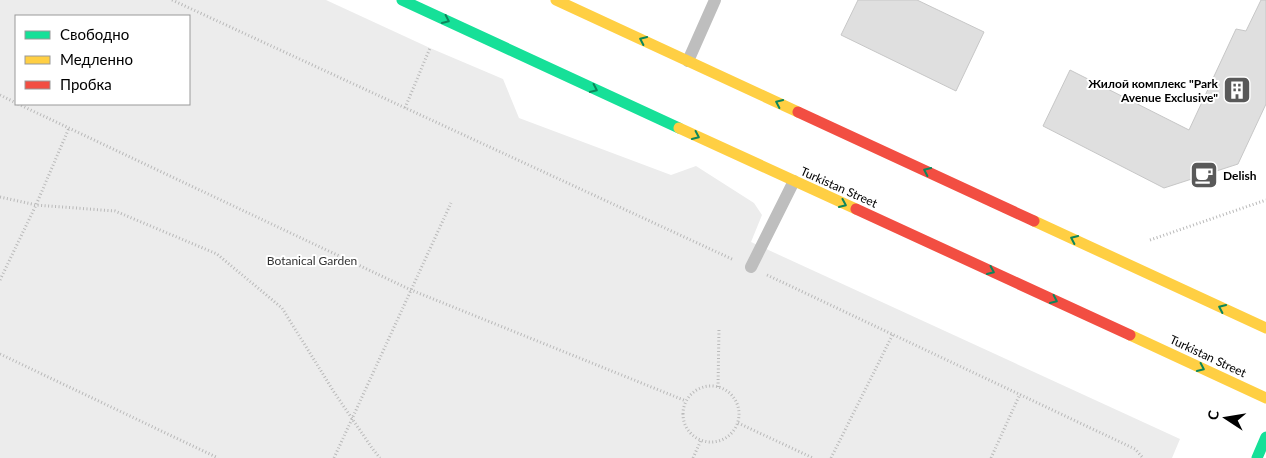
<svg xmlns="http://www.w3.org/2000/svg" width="1266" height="458" font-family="Lato,sans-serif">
	<rect width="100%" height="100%" fill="#fff"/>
	<!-- green -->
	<path fill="#ececec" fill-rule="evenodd" d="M0 0H326L430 48 503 79 519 118 671 175 696 166 754 203 762 215 751 242 1180 439 1172 458H0ZM16 16H189V104H16Z"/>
	<!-- building -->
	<path fill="#dfdfdf" stroke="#c7c7c7" d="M858 0H917L984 32 956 91 841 35Z
		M1261 0H1266V104L1238 164 1164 188 1043 126 1070 70 1189 130 1236 29 1246 31Z"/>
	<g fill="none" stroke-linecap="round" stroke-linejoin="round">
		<!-- path -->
		<path stroke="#b9b9b9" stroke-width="3" stroke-dasharray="1 2.5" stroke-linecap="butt" d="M172 0 734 260
			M0 95 16 103
			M18 104 411 290 686 401
			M405 108 430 48
			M0 197 36 205 115 211 217 254 282 308 334 392 372 448 380 458
			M1150 240 1266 200
			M767 275 1135 449 1143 458
			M0 280 36 205 69 128
			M0 354 218 458
			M683 414a28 28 0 1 1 56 0a28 28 0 1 1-56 0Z
			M718 387 719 328
			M738 423 813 458
			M334 458 451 203
			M693 458 701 440
			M831 458 893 334
			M991 458 1020 394"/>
		<!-- lane -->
		<path stroke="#bebebe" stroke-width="12" d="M688 61 715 0
			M751 267 794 181"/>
		<!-- fast -->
		<path stroke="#16e098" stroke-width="11" d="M402 0 679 128
			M1257 458 1266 437"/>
		<!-- slow -->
		<path stroke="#ffcf43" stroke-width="11" d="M556 0 798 112
			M679 128 856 209
			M1034 221 1266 328
			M1130 335 1266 398"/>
		<!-- jam -->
		<path stroke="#f24e42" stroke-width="11" d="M798 112 1034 221
			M856 209 1130 335"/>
	</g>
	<!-- one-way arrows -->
	<defs><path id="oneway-chevron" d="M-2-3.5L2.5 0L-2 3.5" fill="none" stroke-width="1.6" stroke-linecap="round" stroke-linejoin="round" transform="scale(1.25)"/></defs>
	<g stroke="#0d865b">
		<use href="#oneway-chevron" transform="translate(446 20) rotate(25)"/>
		<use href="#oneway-chevron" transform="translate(643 40) rotate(-155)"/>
		<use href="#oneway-chevron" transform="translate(594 89) rotate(25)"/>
		<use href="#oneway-chevron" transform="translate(779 103) rotate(-155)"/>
		<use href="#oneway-chevron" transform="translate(696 136) rotate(25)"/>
		<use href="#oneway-chevron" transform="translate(927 171) rotate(-155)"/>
		<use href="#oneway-chevron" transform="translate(843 204) rotate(24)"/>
		<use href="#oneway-chevron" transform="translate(1074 239) rotate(-155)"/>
		<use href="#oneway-chevron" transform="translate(991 271) rotate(24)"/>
		<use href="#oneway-chevron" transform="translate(1054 300) rotate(25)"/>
		<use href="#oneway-chevron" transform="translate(1222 308) rotate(-155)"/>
		<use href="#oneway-chevron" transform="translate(1201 368) rotate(25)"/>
	</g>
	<!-- icons -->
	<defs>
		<g id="building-square" transform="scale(1.4375)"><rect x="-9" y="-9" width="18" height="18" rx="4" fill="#595959" stroke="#fff"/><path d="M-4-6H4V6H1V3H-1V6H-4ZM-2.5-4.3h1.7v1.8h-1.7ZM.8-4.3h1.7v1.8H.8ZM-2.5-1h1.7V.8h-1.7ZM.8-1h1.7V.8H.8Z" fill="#fff"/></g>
		<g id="cafe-square" transform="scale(1.4375)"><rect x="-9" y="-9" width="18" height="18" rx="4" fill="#595959" stroke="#fff"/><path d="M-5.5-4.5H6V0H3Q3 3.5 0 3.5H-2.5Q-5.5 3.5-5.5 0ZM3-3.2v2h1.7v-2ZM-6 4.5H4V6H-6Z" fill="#fff"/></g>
	</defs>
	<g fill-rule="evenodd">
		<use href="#building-square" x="1237" y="90"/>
		<use href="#cafe-square" x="1204" y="175"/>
	</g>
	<g text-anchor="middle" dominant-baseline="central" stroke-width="4" stroke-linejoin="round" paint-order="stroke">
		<!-- poi labels -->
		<g font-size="12" font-weight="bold" fill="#000" stroke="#fff" text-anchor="end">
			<text x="1218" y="83">Жилой комплекс "Park<tspan x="1218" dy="14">Avenue Exclusive"</tspan></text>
			<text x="1223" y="175" text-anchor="start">Delish</text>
		</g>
		<!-- street labels -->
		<g font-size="12" fill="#000" stroke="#fff">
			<text transform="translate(839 187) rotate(24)">Turkistan Street</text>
			<text transform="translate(1208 356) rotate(25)">Turkistan Street</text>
		</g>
		<!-- park labels -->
		<g font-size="12" fill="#333" stroke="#fff">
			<text x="312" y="260">Botanical Garden</text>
		</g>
	</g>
	<!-- legend -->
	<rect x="15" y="15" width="175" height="90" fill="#ffffff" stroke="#999999"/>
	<rect x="25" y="31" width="25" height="8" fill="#16e098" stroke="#999999"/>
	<text x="60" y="40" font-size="15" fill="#000000">Свободно</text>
	<rect x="25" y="56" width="25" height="8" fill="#ffcf43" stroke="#999999"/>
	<text x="60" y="65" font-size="15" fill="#000000">Медленно</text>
	<rect x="25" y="81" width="25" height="8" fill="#f24e42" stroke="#999999"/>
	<text x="60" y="90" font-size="15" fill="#000000">Пробка</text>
	<!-- north arrow -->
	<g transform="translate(1226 418) rotate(282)" stroke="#ffffff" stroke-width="4" paint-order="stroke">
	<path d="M0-4L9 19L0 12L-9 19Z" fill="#000000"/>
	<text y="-8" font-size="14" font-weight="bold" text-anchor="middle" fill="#000000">С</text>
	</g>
</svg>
